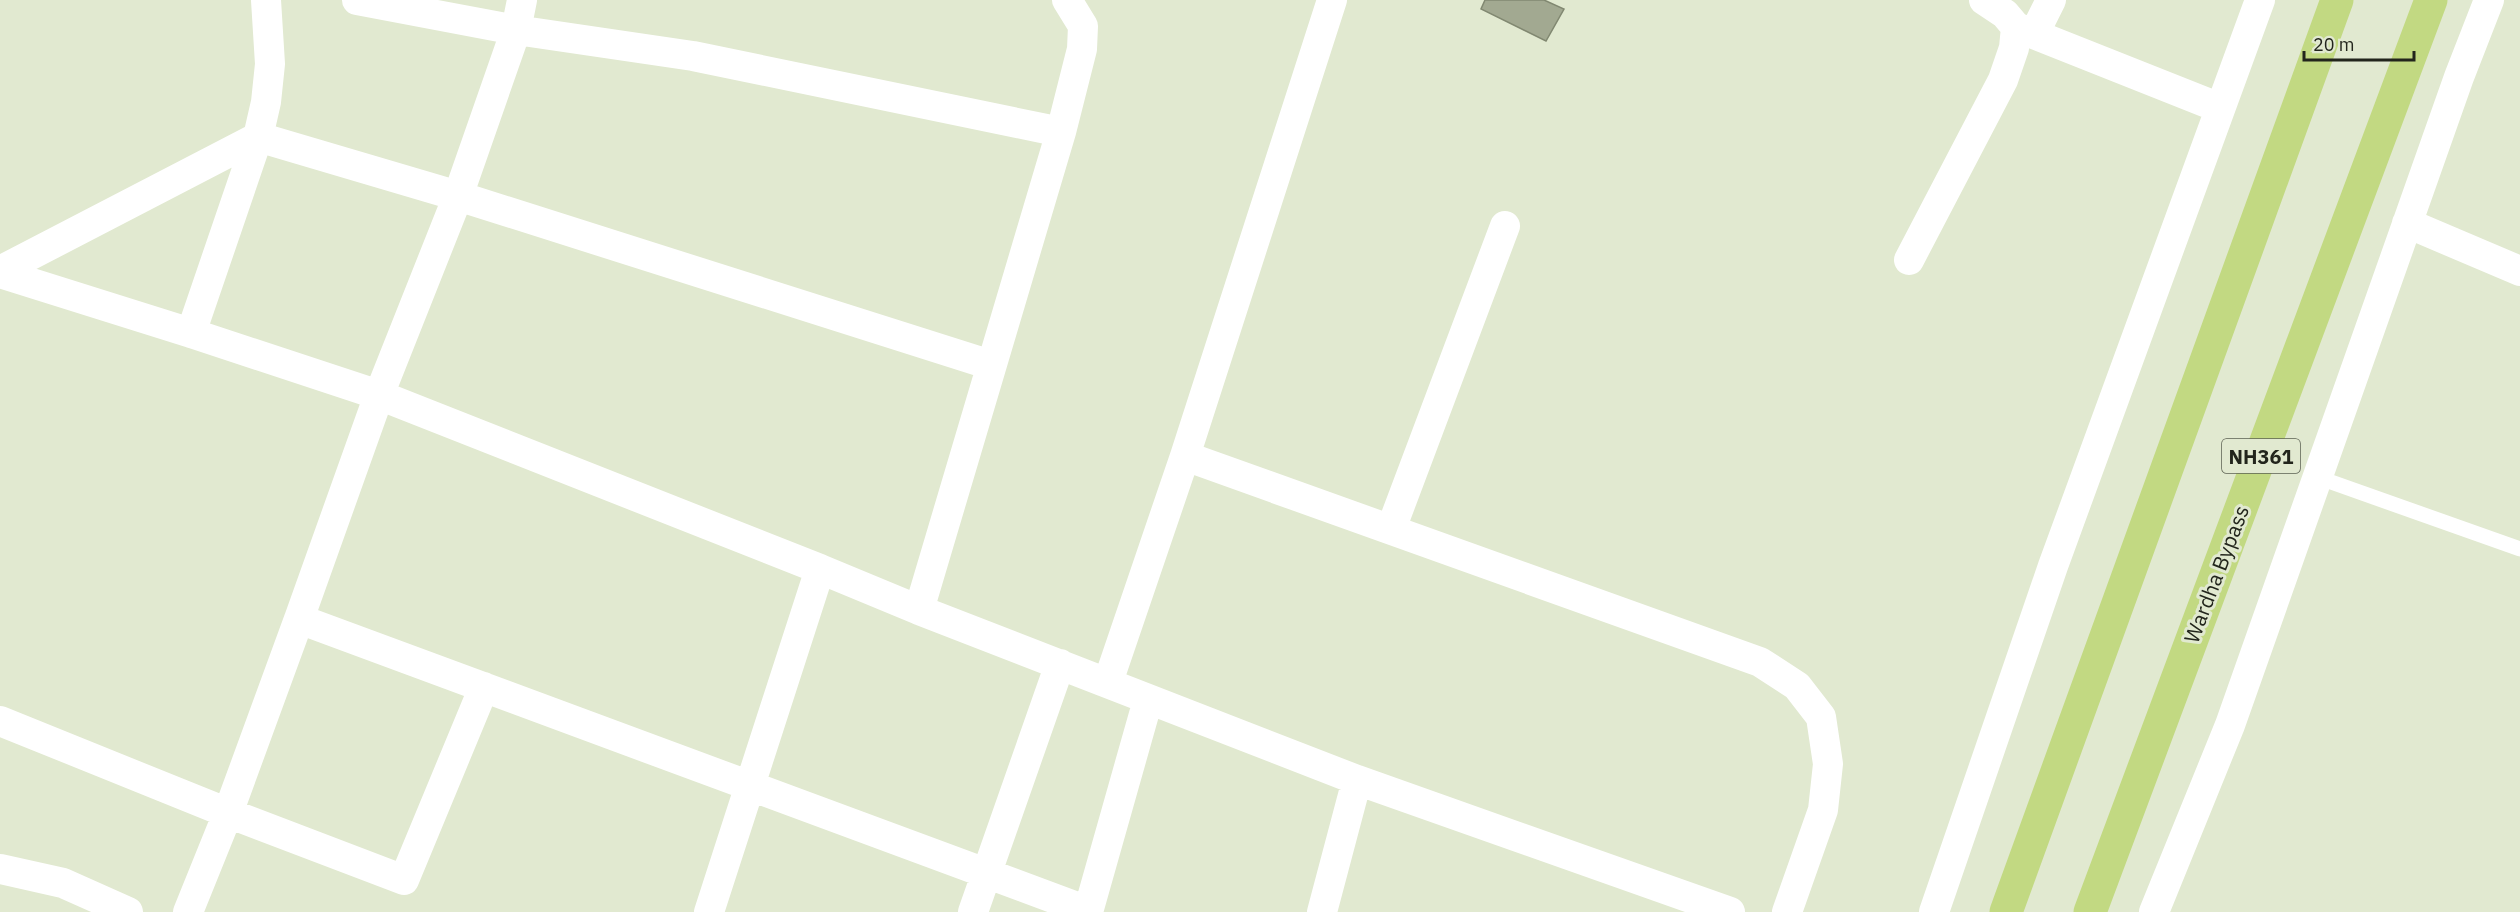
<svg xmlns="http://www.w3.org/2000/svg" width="2520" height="912" font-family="'IBM Plex Sans',sans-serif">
	<rect width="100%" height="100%" fill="#e1e9d0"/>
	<!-- building -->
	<path fill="#a2a991" stroke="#818871" stroke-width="1.5" d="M1485 0H1544L1564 9 1546 41 1481 9Z"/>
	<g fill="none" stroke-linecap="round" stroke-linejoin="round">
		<!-- lane -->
		<path stroke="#fff" stroke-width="15" d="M2317 477 2520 549"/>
		<!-- street -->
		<path stroke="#fff" stroke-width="30" d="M357 0 516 30 693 56 1061 132
			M522 0 516 30 458 196 379 395 299 619 1088 911
			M2016 27 2220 108
			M2034 34 2051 0
			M2407 223 2520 271
			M1909 260 2003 80 2014 48 2016 27 2005 14 1984 0
			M0 271 258 137 458 196 991 365
			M0 273 191 333 379 395 820 569 709 912
			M191 333 258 137 266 102 270 64 266 0
			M1185 456 1760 662 1797 686 1821 717 1828 764 1823 810 1787 912
			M1391 529 1505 226
			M820 569 919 610 1357 780 1730 912
			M919 610 1061 132 1082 49 1083 26 1067 0
			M299 619 228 813 404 880 484 687
			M1108 682 1185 456 1332 0
			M0 721 228 813 188 912
			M0 869 63 883 128 912
			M973 912 1060 664
			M1088 912 1148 700
			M1322 912 1357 780
			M1934 912 2053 566 2260 0
			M2154 912 2230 725 2459 77 2489 0"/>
		<!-- highway -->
		<path stroke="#c2d982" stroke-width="33" d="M2006 912 2337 0
			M2090 912 2431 0"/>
	</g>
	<g text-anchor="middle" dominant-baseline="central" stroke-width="6" stroke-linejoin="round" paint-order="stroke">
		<!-- shield labels -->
		<rect fill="#e1e9d0" stroke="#5b6052" stroke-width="1.5" x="2222" y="439" width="78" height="34" rx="4.5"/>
		<g font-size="20" font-weight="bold" fill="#22251c">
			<text x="2261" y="456">NH361</text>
		</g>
		<!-- street labels -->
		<g font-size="21" fill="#22251c" stroke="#e1e9d0">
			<text transform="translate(2216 574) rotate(-69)">Wardha Bypass</text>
		</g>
	</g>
	<!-- scale -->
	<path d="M2304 51v9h110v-9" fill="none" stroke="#22251c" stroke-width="3"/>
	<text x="2313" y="51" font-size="18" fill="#22251c" stroke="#e1e9d0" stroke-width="4.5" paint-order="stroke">20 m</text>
</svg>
